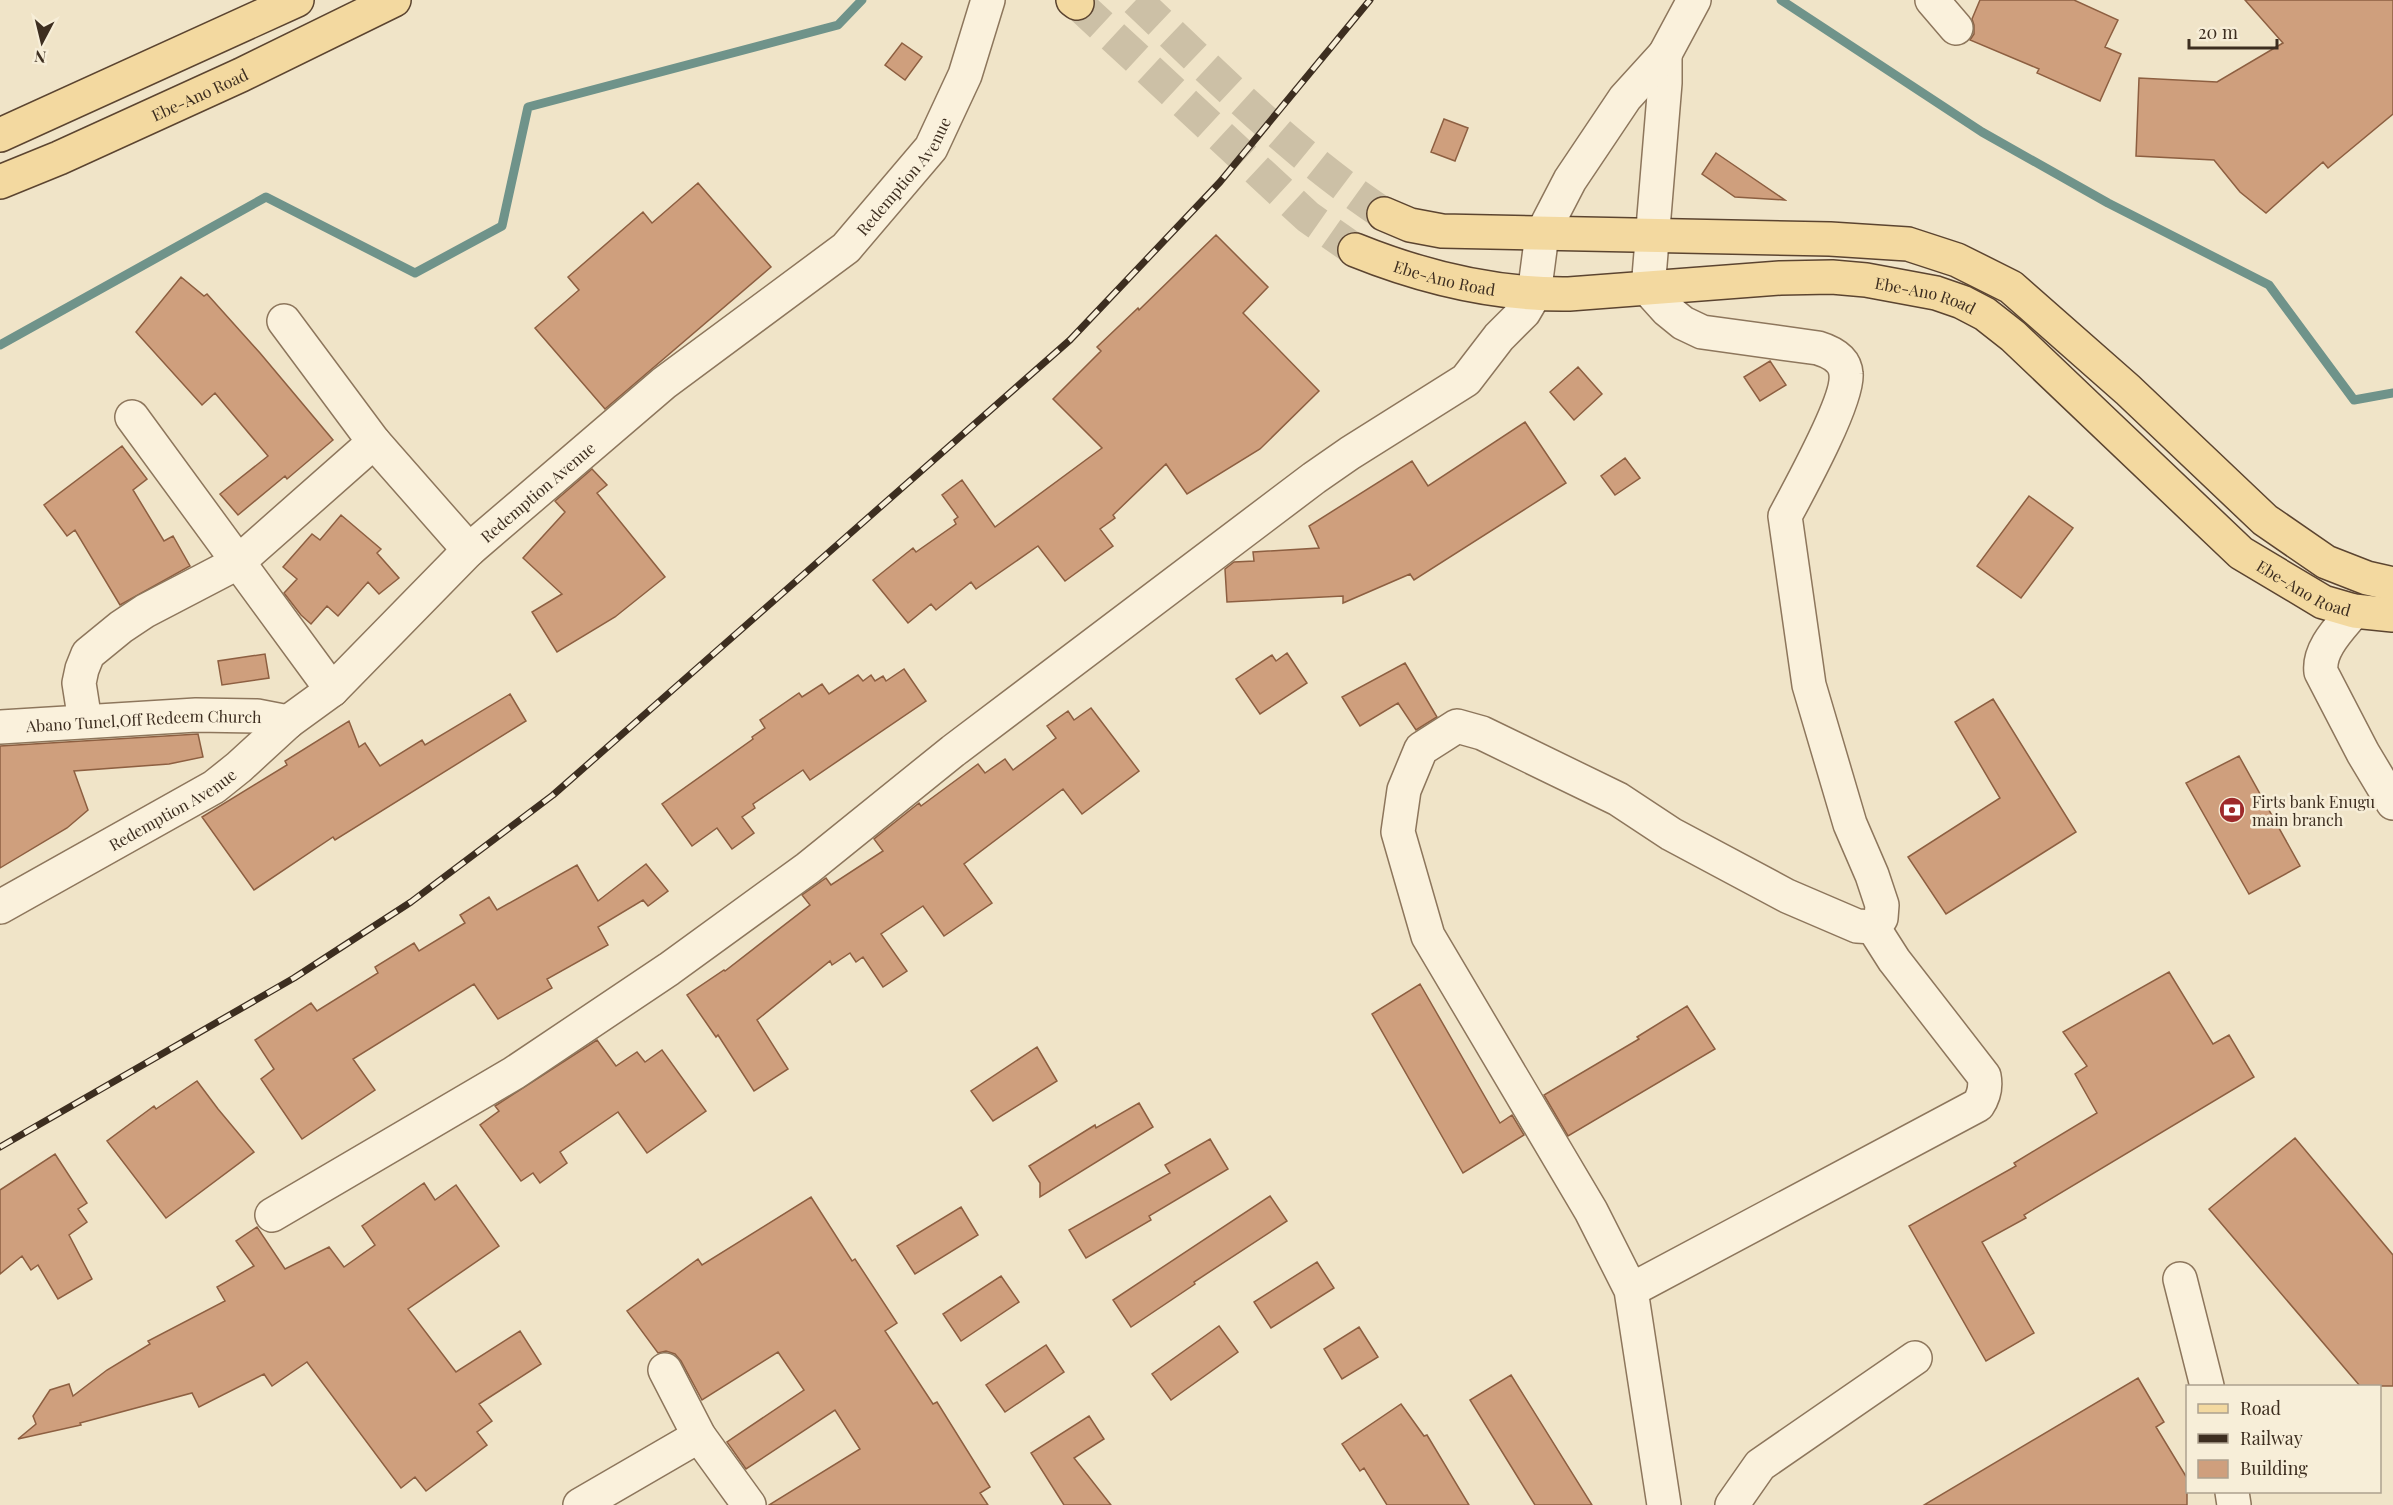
<svg xmlns="http://www.w3.org/2000/svg" width="2393" height="1505" font-family="'Playfair Display',serif">
	<rect width="100%" height="100%" fill="#f0e4c8"/>
	<g fill="none" stroke-linecap="round" stroke-linejoin="round">
		<!-- stream -->
		<path stroke="#6f938a" stroke-width="9" d="M1781 0 1982 132 2108 203 2269 285 2354 400 2393 393
			M0 345 266 197 415 273 502 226 528 107 838 25 862 0"/>
	</g>
	<!-- building -->
	<path fill="#cf9f7d" stroke="#8d5f41" stroke-width="1.5" d="M1980 0H2074L2118 20 2105 47 2121 54 2100 101 2037 73 2039 69 1970 40 1974 34V25L1972 19Z
		M2245 0H2393V114L2328 168 2323 162 2266 213 2240 192 2214 160 2136 156 2139 78 2217 82 2283 43Z
		M902 43 922 57 905 80 885 65Z
		M1444 119 1468 128 1455 161 1431 152Z
		M1716 153 1785 200 1735 197 1702 174Z
		M698 183 771 267 605 409 535 328 579 290 568 277 643 212 652 223Z
		M1216 235 1268 287 1243 313 1319 391 1260 449 1187 494 1166 464 1113 515 1115 518 1100 529 1113 546 1065 581 1038 546 976 589 971 582 936 610 931 604 908 623 873 580 913 548 916 552 956 524 954 520 958 517 942 495 962 480 995 527 1102 448 1053 399 1101 351 1097 347 1138 308 1139 310Z
		M181 277 204 296 207 294 260 353 333 440 287 479 285 476 238 515 220 494 268 456 215 393 202 405 136 332Z
		M1770 361 1786 385 1760 401 1744 377Z
		M1578 367 1602 394 1574 420 1550 392Z
		M1525 422 1566 483 1414 580 1410 574 1343 603V596L1227 602 1225 569 1234 562 1254 561 1253 552 1319 548 1309 526 1412 461 1428 486Z
		M122 446 147 479 133 490 164 541 173 536 190 566 120 605 75 530 67 536 44 505Z
		M1625 458 1640 478 1615 495 1601 476Z
		M592 469 607 485 597 493 665 577 615 617 557 652 532 612 562 594 523 558 565 512 555 501Z
		M2029 496 2073 528 2021 598 1977 566Z
		M341 515 381 549 377 553 399 578 379 594 368 582 338 616 327 606 311 624 301 615 284 593 297 579 283 567 312 534 320 540Z
		M1287 653 1307 683 1260 714 1236 679 1272 655 1276 661Z
		M265 654 269 678 222 685 218 661Z
		M1405 663 1437 717 1416 730 1398 703 1360 726 1342 697Z
		M904 669 926 701 810 780 803 770 753 804 755 808 742 817 754 833 732 849 717 828 692 846 662 804 753 739 752 737 765 728 760 720 799 693 802 697 822 684 829 694 858 675 863 681 871 675 875 681 883 676 886 681Z
		M510 694 526 721 335 840 333 837 254 890 202 817 287 765 285 761 349 721 359 747 365 743 380 766 422 740 425 745Z
		M1993 699 2076 832 1946 914 1908 857 2000 798 1955 722Z
		M1091 708 1139 771 1082 814 1063 789 964 864 992 903 944 936 923 906 881 934 907 971 883 987 863 957 856 962 850 953 832 965 830 961 757 1020 788 1069 754 1091 718 1035 716 1037 687 995 724 970 725 971 810 905 802 895 826 878 831 885 883 851 874 839 919 803 921 806 978 764 985 773 1005 759 1013 770 1056 738 1047 726 1068 711 1074 720Z
		M198 734 203 757 169 764 74 771 88 810 67 828 0 868V746Z
		M2239 756 2300 866 2249 894 2186 783Z
		M646 864 668 891 648 906 643 900 598 927 608 945 547 979 552 988 498 1019 474 984 353 1059 375 1090 302 1139 261 1079 274 1069 255 1040 311 1003 317 1011 378 973 375 967 414 943 419 951 465 923 460 915 489 897 497 910 577 865 598 901Z
		M2169 972 2213 1044 2229 1035 2254 1077 2024 1215 2026 1218 1982 1242 2034 1333 1986 1361 1909 1226 2016 1166 2014 1163 2097 1113 2075 1074 2087 1066 2063 1032Z
		M1420 984 1500 1123 1512 1115 1524 1135 1463 1173 1372 1014Z
		M1687 1006 1715 1049 1568 1136 1544 1095 1639 1039 1637 1037Z
		M597 1040 616 1066 637 1052 645 1062 662 1050 706 1111 647 1153 618 1112 560 1152 567 1163 540 1183 533 1173 521 1181 480 1125 499 1111 495 1106Z
		M1037 1047 1057 1081 993 1121 971 1091Z
		M197 1081 218 1109 254 1152 166 1218 107 1141 154 1106 156 1109Z
		M1139 1103 1153 1127 1040 1197V1183L1029 1166 1095 1125 1096 1128Z
		M2295 1138 2393 1255V1386H2360L2209 1209Z
		M1210 1139 1228 1169 1149 1216 1151 1220 1086 1258 1069 1230 1170 1173 1165 1165Z
		M55 1154 87 1203 78 1209 87 1222 69 1235 92 1279 58 1299 38 1265 31 1270 22 1256 0 1274V1190Z
		M424 1183 435 1200 456 1185 499 1246 408 1309 456 1372 520 1331 541 1364 479 1404 492 1421 477 1432 487 1445 426 1491 415 1477 401 1488 307 1362 272 1386 264 1374 199 1407 192 1393 80 1423 81 1425 18 1439 36 1424 33 1416 50 1390 69 1384 73 1396 107 1370 150 1344 148 1341 225 1301 217 1287 254 1266 236 1241 257 1227 285 1269 329 1247 344 1267 375 1245 362 1226Z
		M1270 1196 1287 1221 1194 1282 1195 1284 1131 1327 1113 1300Z
		M811 1197 852 1261 855 1259 897 1323 885 1331 933 1404 937 1402 990 1487 980 1493 988 1505H769L860 1449 835 1410 746 1469 727 1442 804 1390 778 1352 702 1400 681 1361 675 1354 666 1351 658 1353 627 1311 698 1259 702 1265Z
		M961 1207 978 1235 915 1274 897 1246Z
		M1317 1262 1334 1288 1271 1328 1254 1302Z
		M1001 1276 1019 1302 961 1341 943 1314Z
		M1219 1326 1238 1352 1171 1400 1152 1374Z
		M1359 1327 1378 1357 1342 1379 1324 1349Z
		M1046 1345 1064 1372 1005 1412 986 1385Z
		M1511 1375 1592 1505H1535L1470 1400Z
		M2138 1378 2164 1422 2156 1427 2187 1478V1505H1924Z
		M1401 1404 1424 1436 1427 1435 1469 1505H1387L1364 1468 1360 1471 1342 1444Z
		M1089 1416 1104 1439 1074 1458 1111 1505H1064L1031 1453Z"/>
	<g fill="none" stroke-linecap="round" stroke-linejoin="round">
		<!-- major-tunnel -->
		<path stroke="#ccc0a6" stroke-width="33" stroke-dasharray="33 16" stroke-linecap="butt" d="M1136 0C1215 75 1292 153 1384 214
			M1077 3 1308 217 1355 250"/>
		<!-- minor casing -->
		<g stroke="#8d765c" stroke-width="36">
			<g id="minor">
				<path d="M1932 0 1956 28"/>
				<path d="M1665 54V83L1648 289 1667 310 1683 323 1702 332 1818 348C1831 352 1845 359 1846 374 1849 399 1799 490 1785 516L1809 685 1850 824 1872 875 1882 905 1881 918 1873 927"/>
				<path d="M284 321 374 442 469 550"/>
				<path d="M132 417 332 690"/>
				<path d="M2354 611C2340 628 2318 649 2321 672L2363 753 2393 803"/>
				<path d="M85 721 79 683 82 669 88 654 121 627 145 611 237 563 374 442"/>
				<path id="s1" d="M0 727 196 715 257 716 288 722"/>
				<path id="s2" d="M0 907 214 787 239 767 288 722 332 690 469 550 664 383 846 248 931 148 965 75 988 0"/>
				<path d="M272 1215 514 1073 669 969 808 868 953 751 1314 478 1350 453 1466 380 1499 337 1524 312 1534 295 1542 234 1570 180 1625 98 1665 54 1694 0"/>
				<path d="M2180 1279 2207 1386"/>
				<path d="M1631 1290 1978 1105C1984 1096 1986 1086 1984 1076L1894 960 1873 927 1857 926 1787 896 1671 834 1618 799 1482 733 1457 726 1421 749 1404 790 1398 832 1428 936 1591 1211 1631 1290 1664 1505"/>
				<path d="M665 1370 699 1436 749 1505"/>
				<path d="M2232 1492 2234 1505"/>
				<path d="M580 1505 699 1436"/>
				<path d="M1732 1505 1760 1465 1915 1358"/>
			</g>
		</g>
		<!-- major casing -->
		<g stroke="#5b4430" stroke-width="36">
			<g id="major">
				<path d="M1073 0 1077 3"/>
				<path d="M0 135 297 0"/>
				<path id="s3" d="M0 182 59 158 241 75 394 0"/>
				<path d="M1384 214 1410 225 1442 231 1830 239 1908 244 1957 260 2011 287 2128 390 2265 520 2326 562 2367 578 2393 584"/>
				<path id="s4" d="M1355 250C1422 277 1496 295 1569 294L1780 278 1832 277 1866 280 1936 293 1962 302 1985 314 2013 336 2241 553 2323 602 2354 611 2393 615"/>
			</g>
		</g>
		<!-- minor -->
		<use href="#minor" stroke="#faf1dc" stroke-width="33"/>
		<!-- major -->
		<use href="#major" stroke="#f3d9a0" stroke-width="33"/>
		<!-- rail casing -->
		<g stroke="#3d2e20" stroke-width="7">
			<path id="rail" d="M0 1147 294 978 411 902 553 795 1070 340 1220 182 1370 0"/>
		</g>
		<!-- rail -->
		<use href="#rail" stroke="#f7eed8" stroke-width="4.5" stroke-dasharray="14" stroke-linecap="butt"/>
	</g>
	<!-- icons -->
	<defs>
		<g id="bank-disc" transform="scale(1.35)"><circle r="9.5" fill="#9e2a2b" stroke="#f7eed8"/><path d="M-6-4H6V4H-6ZM0-2.3a2.3 2.3 0 1 0 0 4.6a2.3 2.3 0 1 0 0-4.6Z" fill="#fff"/></g>
	</defs>
	<g fill-rule="evenodd">
		<use href="#bank-disc" x="2232" y="810"/>
	</g>
	<g text-anchor="middle" dominant-baseline="central" stroke-width="5" stroke-linejoin="round" paint-order="stroke">
		<!-- street labels -->
		<g font-size="16" fill="#3d2e20" stroke="#f7eed8">
			<text stroke="none"><textPath href="#s3" startOffset="218">Ebe-Ano Road</textPath></text>
			<text stroke="none"><textPath href="#s2" startOffset="1170">Redemption Avenue</textPath></text>
			<text stroke="none"><textPath href="#s4" startOffset="94">Ebe-Ano Road</textPath></text>
			<text stroke="none"><textPath href="#s4" startOffset="579">Ebe-Ano Road</textPath></text>
			<text stroke="none"><textPath href="#s2" startOffset="684">Redemption Avenue</textPath></text>
			<text stroke="none"><textPath href="#s4" startOffset="1065">Ebe-Ano Road</textPath></text>
			<text stroke="none"><textPath href="#s1" startOffset="144">Abano Tunel,Off Redeem Church</textPath></text>
			<text stroke="none"><textPath href="#s2" startOffset="198">Redemption Avenue</textPath></text>
		</g>
		<!-- poi labels -->
		<g font-size="16" fill="#3d2e20" stroke="#f7eed8" text-anchor="start">
			<text x="2252" y="801">Firts bank Enugu<tspan x="2252" dy="18">main branch</tspan></text>
		</g>
	</g>
	<!-- legend -->
	<rect x="2186" y="1385" width="195" height="108" fill="#f7eed8" stroke="#ada18e" stroke-width="1.5"/>
	<rect x="2198" y="1404" width="30" height="9" fill="#f3d9a0" stroke="#ada18e" stroke-width="1.5"/>
	<text x="2240" y="1415" font-size="18" fill="#3d2e20">Road</text>
	<rect x="2198" y="1434" width="30" height="9" fill="#3d2e20" stroke="#ada18e" stroke-width="1.5"/>
	<text x="2240" y="1445" font-size="18" fill="#3d2e20">Railway</text>
	<rect x="2198" y="1460" width="30" height="18" fill="#cf9f7d" stroke="#ada18e" stroke-width="1.5"/>
	<text x="2240" y="1475" font-size="18" fill="#3d2e20">Building</text>
	<!-- north arrow -->
	<g transform="translate(42 42) rotate(187)" stroke="#f7eed8" stroke-width="4.5" paint-order="stroke">
	<path d="M0-4.5L10 22L0 15L-10 22Z" fill="#3d2e20"/>
	<text y="-9" font-size="16" font-weight="bold" text-anchor="middle" fill="#3d2e20">N</text>
	</g>
	<!-- scale -->
	<path d="M2189 39v9h88v-9" fill="none" stroke="#3d2e20" stroke-width="3"/>
	<text x="2198" y="39" font-size="18" fill="#3d2e20" stroke="#f7eed8" stroke-width="4.5" paint-order="stroke">20 m</text>
</svg>
